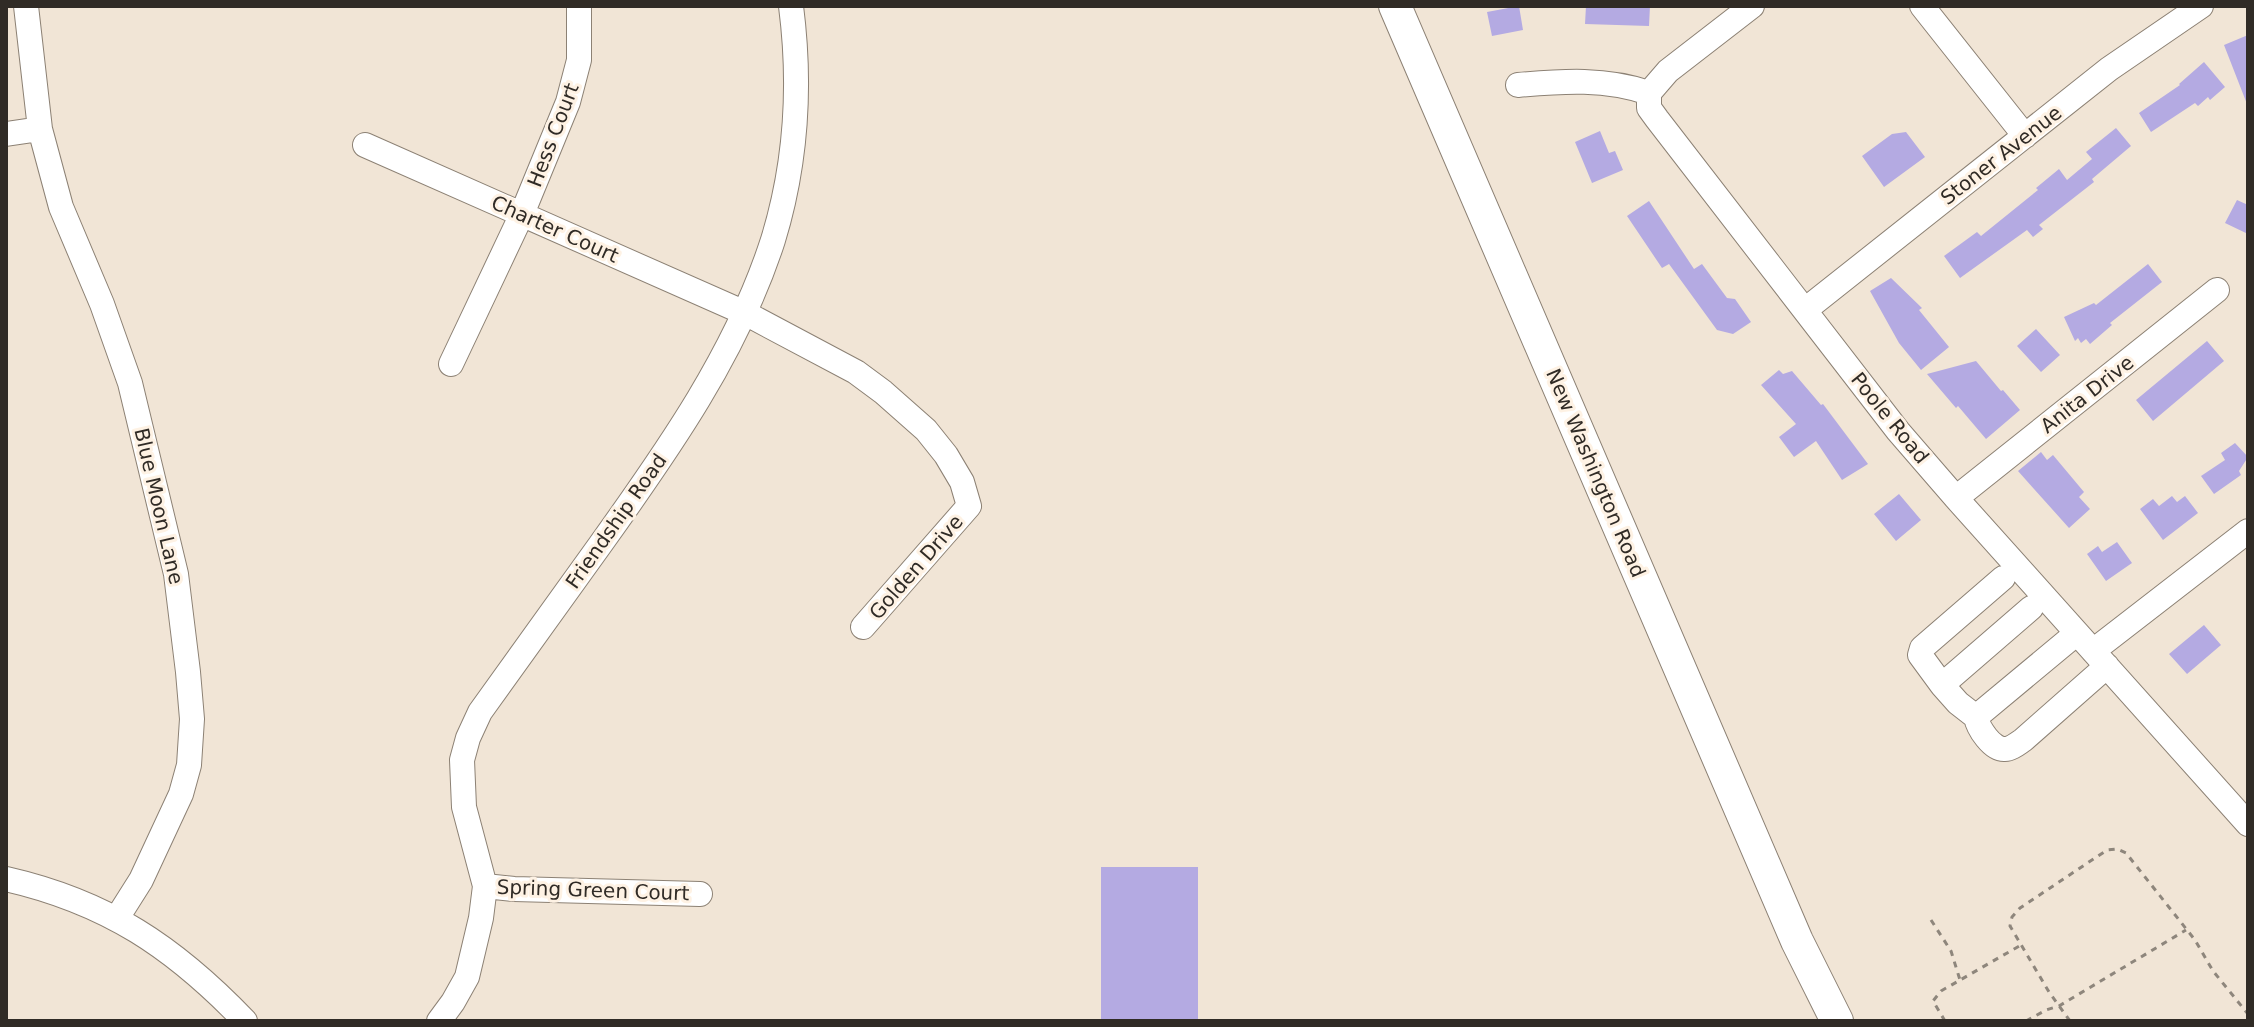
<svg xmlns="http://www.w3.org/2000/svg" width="2254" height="1027" font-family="'DejaVu Sans',sans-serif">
	<rect width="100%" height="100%" fill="#f1e5d6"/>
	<!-- building -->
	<path fill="#b4aae2" d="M1519 6 1523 30 1492 36 1487 12Z
		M1586 6H1650L1649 26 1585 24Z
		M2248 35V104H2247L2224 45Z
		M2204 62 2225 87 2210 100 2208 97 2198 106 2195 103 2151 132 2139 113 2180 85 2179 84Z
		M2116 128 2131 146 2092 179 2094 182 2039 225 2043 229 2033 237 2027 230 1960 278 1944 256 1977 232 1981 236 2038 190 2036 188 2059 169 2067 180 2092 159 2086 152Z
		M1600 131 1609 153 1615 151 1623 170 1592 183 1575 142Z
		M1906 132 1925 157 1884 187 1862 156 1892 134Z
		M2237 200 2248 205V234L2225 223Z
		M1649 201 1694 269 1702 264 1727 298 1735 299 1751 322 1733 334 1717 330 1669 264 1662 268 1627 216Z
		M2148 264 2162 282 2110 323 2112 325 2090 344 2086 339 2081 343 2078 338 2075 341 2064 317 2094 303 2096 305Z
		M1891 278 1922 308 1919 310 1949 347 1921 370 1899 343 1870 291Z
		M2036 329 2060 355 2041 372 2017 346Z
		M2207 341 2224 361 2153 421 2136 400Z
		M1976 361 2001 391 2003 390 2020 410 1986 439 1958 406 1956 408 1927 374Z
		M1779 370 1783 374 1792 371 1821 405 1823 404 1868 464 1842 480 1816 441 1794 457 1779 437 1796 424 1761 385Z
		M2235 443 2248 457 2239 471 2241 475 2214 494 2201 476 2225 460 2221 453Z
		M2041 452 2047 460 2053 455 2084 492 2079 497 2090 509 2069 528 2018 471Z
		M1899 494 1921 520 1896 541 1874 514Z
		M2172 496 2177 502 2185 496 2198 513 2163 540 2140 509 2153 499 2159 506Z
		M2117 542 2132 563 2106 581 2087 554 2098 546 2102 552Z
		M2204 625 2221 645 2187 674 2169 654Z
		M1101 867H1198V1021H1101Z"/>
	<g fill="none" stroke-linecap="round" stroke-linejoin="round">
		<!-- minor casing -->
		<g stroke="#8c8174" stroke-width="26">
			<path id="minor" d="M26 6 40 129 61 207 102 304 130 383 176 574 188 672 192 719 189 765 181 794 141 880 117 918
				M1922 6 2025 136
				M1518 85C1563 81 1606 78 1649 93
				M1649 93V108L1657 119 1898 431 1956 498 2248 824
				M1649 93 1668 71 1752 6
				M6 134 40 129
				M365 145 745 313 856 372 883 392 926 430 946 455 962 482 969 506 863 627
				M1805 310 2109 69 2201 6
				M451 364 522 214 568 102 579 60V6
				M1956 498 2217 290
				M2077 633 1976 717C1978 728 1992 750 2005 749 2011 749 2017 744 2023 740L2107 666
				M2093 651 2248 531
				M1942 685 1920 655 1922 648 2003 578
				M1976 717 1958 703 1942 685 2031 608
				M6 879C107 902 174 947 245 1021
				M485 886 514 889 700 894
				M439 1021 453 1002 467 977 481 918 485 886 464 807 462 760 468 738 480 712C520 656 560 600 600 545 668 450 737 352 773 240 796 165 801 84 791 6"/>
		</g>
		<!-- major casing -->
		<g stroke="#8c8174" stroke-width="34">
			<path id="major" d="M1395 6 1797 941 1837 1021"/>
		</g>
		<!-- path -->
		<path stroke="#8e867c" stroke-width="3" stroke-dasharray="6 6" stroke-linecap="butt" d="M1931 920 1951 951 1960 980
			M1945 1021 1933 1001 1941 991 2021 945
			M2026 1021 2046 1010 2059 1006 2186 930
			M2070 1021 2049 992 2010 926 2012 917 2020 908 2107 850 2117 849 2126 853 2195 940 2213 971 2248 1014"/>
		<!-- minor -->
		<use href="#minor" stroke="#fff" stroke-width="24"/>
		<!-- major -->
		<use href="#major" stroke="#fff" stroke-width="32"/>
	</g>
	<g text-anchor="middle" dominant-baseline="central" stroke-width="6" stroke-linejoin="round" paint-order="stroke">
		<!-- street labels -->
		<g font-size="20" fill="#302b26" stroke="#fef2e4">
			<text transform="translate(553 135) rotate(-69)">Hess Court</text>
			<text transform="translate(2001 155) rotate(-38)">Stoner Avenue</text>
			<text transform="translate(555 229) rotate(24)">Charter Court</text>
			<text transform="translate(2087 394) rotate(-38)">Anita Drive</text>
			<text transform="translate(1890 418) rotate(51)">Poole Road</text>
			<text transform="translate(1596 473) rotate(67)">New Washington Road</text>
			<text transform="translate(159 506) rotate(77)">Blue Moon Lane</text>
			<text transform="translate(616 521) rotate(-55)">Friendship Road</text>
			<text transform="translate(916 567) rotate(-49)">Golden Drive</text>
			<text transform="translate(593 890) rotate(2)">Spring Green Court</text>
		</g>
	</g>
	<!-- border -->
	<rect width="2254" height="1027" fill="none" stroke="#302b26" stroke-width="16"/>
</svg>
